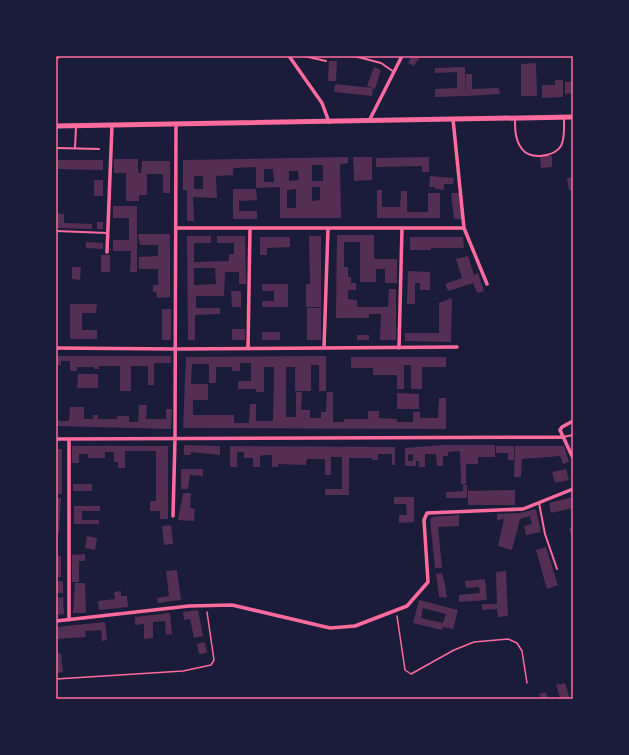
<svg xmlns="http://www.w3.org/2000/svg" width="629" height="755" font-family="Mulish,sans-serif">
	<rect width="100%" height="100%" fill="#1b1b3a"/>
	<!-- building -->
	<path fill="#542f53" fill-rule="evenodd" d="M412 56H421L414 66 408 63Z
		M329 61H337L336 81H328Z
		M536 63 537 96H521V64Z
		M374 67 381 70 375 89 367 86Z
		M465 67 466 96 435 97V89L457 88V72L435 73V68Z
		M466 74H472V89L499 88 500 94 466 96Z
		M555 80H563V97L542 98V85H555Z
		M565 82H573V93L565 94Z
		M335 84 373 88 372 96 334 92Z
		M540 156H552V167L541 168Z
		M348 157V163L340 164 341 218H280V187L256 188V167L233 168V175L216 176 217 198 193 197 194 221H187V190H183V160ZM312 165H323V181H312ZM264 169H273L274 182H264ZM289 171H298L299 180 289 181ZM194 176H203V189H194ZM312 187H320V200L312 201ZM296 189V208H287V190Z
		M353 157H372V180L354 181Z
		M429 157V172H422V166L376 167V158Z
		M114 159H138V173H141L142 161H170V193H163V174H147V195H139V201H126V173H114Z
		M56 160H103V170L56 169Z
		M430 176 454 178 453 184H444V190L435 189V187H429Z
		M573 177V190H569L567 178Z
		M94 180H103V196H94Z
		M233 189H256L257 200 239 201V211H257V219H233Z
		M377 190H382V207H400L401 191H407V212H428V193H440V218H377Z
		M451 193H459L462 219H454Z
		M113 206H137V272H130L131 251H113V240H129V218H113Z
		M56 213 64 214V223L92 224V229L56 228Z
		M97 222H103V229H97Z
		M138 234H170V297L157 298 156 292H153V285H158V269H139V257L158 256V245H140Z
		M337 235H374V259H397V283H385V269H376V282H360V242H344V267H348V277H351V283H356V290H348V299L357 300V307H388L389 289H396V340H380L381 314H369V318H336Z
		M187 236H211V243H194V262L229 261V254H234V243H217V236H245L246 284H239V272H225L224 296H196V308H220V314L195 315V340H188ZM194 268H215L216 284 194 285Z
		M309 236H321V307H306V284H310Z
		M260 237H290V247L267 248V255H260Z
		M410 237H463L464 248H431V250H410Z
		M86 242 103 243V249L86 248Z
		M101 255H110V272H101Z
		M468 256 474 275 478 273 484 291 477 293 473 283 448 291 445 284 462 278 456 259Z
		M72 267H81L80 280 72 279Z
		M408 271 430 272V290H420V283H415V304H407Z
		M262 284H288V307H262V301H274V291H262Z
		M231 291H241V307H232Z
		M452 298 451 342 405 341V333H439V303Z
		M70 304H97L96 313H82V330H97V339H70Z
		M307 308H321V340H307Z
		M162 309H171V340H162Z
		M232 329H245V340H232Z
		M262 332H280V340H262Z
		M357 335H369V340H357Z
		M56 356H171V363H154V385H148V366H131V391H120V366H99V369H94V367H77V371H70V361H61V365H56Z
		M326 356V391H319V365H311V391H295V367H286V417H296V392H302L301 410H310V418H321V412H326L327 392H333V422H344V419H368V411H379V418L397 419V422H413V412H420V418H438L439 398H446V429L183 428 186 357ZM240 363H251V381H238V389H256V392H264V367H274L273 421H256V404H250L249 423H234V415H193V400H208V384H191L192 364H209V383H216V367H232V371H240Z
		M351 357H446V367H422V389H411V365H404V389H397V375H373V368H351Z
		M78 374H98V388H77Z
		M397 393 419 394V409H397Z
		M139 405H147L146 419H166V409H172L171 429 56 426V421H69L70 407H84V419H93V415H98V419H117V416H129V422H138Z
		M184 445 220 446V455L191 452V455H184Z
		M443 445H495V457H478V464H466V484H461L460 451 448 452V456H443V466H437L436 454H425V467H419V461H416V466H405V448ZM413 454V461H408V455Z
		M72 446H168V519H160V511H150V501H156V451H125V468H118V462H114V452H105V458H88V454H79V463H72Z
		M230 446 395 447V465H392V454H378V460H372V458H349V495H325V489H342V457H331V475H325V459H307L306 465 278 464V467H272V455H264L260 456V467H253V458H244V452H237V467H230Z
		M496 446H514V460H508V453H496Z
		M515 446H564L569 462 563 464 560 456 522 459 521 477H514Z
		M56 449H62V494H56Z
		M181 469H203V476L190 475 188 489H181Z
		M566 469 569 480 555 483 552 472Z
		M73 484H92V491H73Z
		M463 485H467V498H446V492L463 491Z
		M515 490V505H468V491Z
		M183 493H191L190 508 195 509 194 521 178 520Z
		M394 497H414V522L399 523V515H407L406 504H394Z
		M573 497V508L551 513 549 503Z
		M56 498H61L59 533H56Z
		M74 506H100V511H82V520H99V524H74Z
		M536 509 541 532 526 535 524 526 532 524 530 516 520 519 512 550 498 546 504 519 497 520V514L520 513Z
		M459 515V526L438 527 442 568H435L430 519 433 517Z
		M171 525 173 544 164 545 162 526Z
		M573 527V537L572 538 569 528Z
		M87 536 97 538 95 550 85 548Z
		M546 547 558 585 547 589 536 550Z
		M85 554V561H79V582H72V555Z
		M56 556H61V577H56Z
		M177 570 181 600 158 603 157 598 169 596 166 571Z
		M506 571 508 616 498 617 497 609 482 610V604H497L496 572Z
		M442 573 445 585 447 598 439 597 436 574Z
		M485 579 487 600 459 602V595L480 593 479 587 466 588 465 581Z
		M56 581H63V593H56Z
		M75 583H85L86 613H73Z
		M121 591V596H127L128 607 99 610 98 601 115 599 114 592Z
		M63 597 64 614 56 615V598Z
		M419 600 458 610 453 629 443 627 442 630 413 623ZM423 608 446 614 443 623 421 618Z
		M198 610 203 636 194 638 190 619 184 620 183 612Z
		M170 613 172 634 166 635 165 621 153 622V638L144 639V624L135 625V617Z
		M105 622 107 640 102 641 101 630 85 631 86 637 56 639V627Z
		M205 642 207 653 199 654 197 644Z
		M61 653 63 672 57 673 56 654Z
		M565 683 570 699H556L560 697 556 685Z
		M546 692 548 699H541L539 694Z"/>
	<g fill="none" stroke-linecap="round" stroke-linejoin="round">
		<!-- path -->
		<path stroke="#ff6b9d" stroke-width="1.5" d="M397 616 405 670 411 674 454 650 474 642 508 639 517 643 522 651 527 683
			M56 679 183 671 211 665 214 660 207 612"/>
		<!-- service -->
		<path stroke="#ff6b9d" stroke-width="2" d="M304 56 326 61
			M354 56 381 63 394 72
			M515 119C515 129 515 140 522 149 530 160 554 157 561 146 565 139 564 126 564 118
			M57 148 99 149
			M75 148 76 127
			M56 231 107 233
			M563 437 573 435
			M539 503 545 534 557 569"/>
		<!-- minor -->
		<path stroke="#ff6b9d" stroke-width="3.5" d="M289 56 322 103 329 122
			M453 119 464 228
			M369 121 402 56
			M176 228H464L487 284
			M107 252 112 125
			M56 348 176 349 457 347
			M324 348 328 228
			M399 348 402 228
			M248 349 250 228
			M573 421 562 427 560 430 573 458
			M56 439 563 437
			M69 439V620
			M173 516 175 439 176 124
			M56 621 189 606 232 605 330 628 355 626 407 606 428 582 424 520 427 513 523 509 573 489"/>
		<!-- secondary -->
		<path stroke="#ff6b9d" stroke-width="5" d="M56 126 573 117"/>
		<!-- trunk -->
		<path stroke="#ff6b9d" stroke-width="6" d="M56 56H57"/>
	</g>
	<!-- border -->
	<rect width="629" height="755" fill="none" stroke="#1b1b3a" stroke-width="114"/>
	<rect x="57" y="57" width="515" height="641" fill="none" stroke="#ff6b9d" stroke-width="1.5"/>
</svg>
